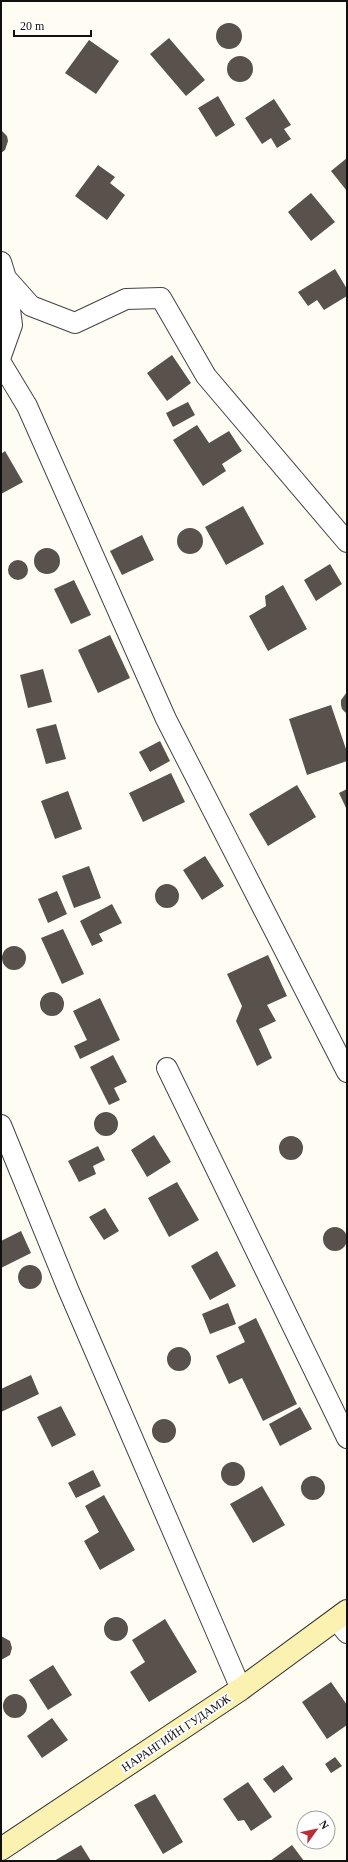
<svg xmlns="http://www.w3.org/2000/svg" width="348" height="1862" font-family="'Times New Roman',serif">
	<rect width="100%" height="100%" fill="#fefcf3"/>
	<!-- building -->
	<path fill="#58514c" d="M216 36a13 13 0 1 1 26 0a13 13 0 1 1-26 0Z
		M169 38 205 80 186 96 150 54Z
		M89 40 119 61 96 94 65 73Z
		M227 69a13 13 0 1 1 26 0a13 13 0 1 1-26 0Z
		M218 96 235 125 216 137 198 108Z
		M274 99 291 125 284 129 291 139 277 148 271 138 262 144 245 118Z
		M1 130 7 136 8 141 5 150 1 153Z
		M347 158V191L331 171Z
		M98 165 115 177 110 183 125 195 107 220 75 196Z
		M311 193 335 222 311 241 288 212Z
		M335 269 347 289V296L324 310 317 300 308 306 298 292Z
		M172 355 191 383 167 401 147 373Z
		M188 402 195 415 173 427 166 413Z
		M197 425 209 443 229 431 242 451 222 464 226 471 203 486 173 440Z
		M5 451 23 482 1 494V454Z
		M243 506 264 544 226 565 205 527Z
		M177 541a13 13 0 1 1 26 0a13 13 0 1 1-26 0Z
		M142 535 154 560 122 575 110 551Z
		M34 561a13 13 0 1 1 26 0a13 13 0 1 1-26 0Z
		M8 570a10 10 0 1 1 20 0a10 10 0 1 1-20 0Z
		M330 564 342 584 316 601 304 580Z
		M74 580 91 615 71 624 54 589Z
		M283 585 307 629 268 651 249 616 266 606 265 596Z
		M110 635 130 678 98 693 78 650Z
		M43 669 52 702 28 708 20 675Z
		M347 692V714L342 709 341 705V700Z
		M331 705 347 752V761L307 775 289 719Z
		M56 724 66 759 46 764 36 729Z
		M160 741 170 761 150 772 139 752Z
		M171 773 185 802 143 822 129 793Z
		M297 785 316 817 268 846 249 814Z
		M347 789V810L339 793Z
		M68 791 82 829 55 839 41 801Z
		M205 856 224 886 202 900 183 870Z
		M89 866 101 898 74 908 62 876Z
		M155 896a12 12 0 1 1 24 0a12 12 0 1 1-24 0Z
		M57 891 67 914 48 923 38 899Z
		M112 904 122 923 99 934 103 941 92 946 80 921Z
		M63 929 84 974 62 984 41 938Z
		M2 958a12 12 0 1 1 24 0a12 12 0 1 1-24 0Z
		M268 955 287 996 267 1005 276 1021 259 1029 272 1058 257 1066 236 1021 242 1006 227 974Z
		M40 1004a12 12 0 1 1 24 0a12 12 0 1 1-24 0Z
		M100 998 120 1040 80 1059 74 1046 87 1040 73 1011Z
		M113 1055 127 1082 114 1088 120 1100 109 1105 90 1067Z
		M94 1124a12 12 0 1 1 24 0a12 12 0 1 1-24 0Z
		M154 1135 171 1162 147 1177 131 1150Z
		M279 1148a12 12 0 1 1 24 0a12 12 0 1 1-24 0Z
		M98 1146 105 1160 93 1166 96 1174 79 1182 68 1161Z
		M177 1182 199 1220 169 1237 148 1198Z
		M105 1208 119 1231 104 1240 89 1217Z
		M323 1239a12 12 0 1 1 24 0a12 12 0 1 1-24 0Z
		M21 1231 31 1253 1 1268V1241Z
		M217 1251 236 1286 210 1300 191 1266Z
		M18 1277a12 12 0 1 1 24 0a12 12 0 1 1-24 0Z
		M228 1303 236 1324 210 1334 202 1314Z
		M256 1318 297 1404 263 1421 242 1378 229 1384 216 1356 245 1342 238 1327Z
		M167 1359a12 12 0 1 1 24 0a12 12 0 1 1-24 0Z
		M31 1375 39 1394 1 1412V1389Z
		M61 1406 76 1435 52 1447 37 1417Z
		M300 1407 312 1429 280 1446 269 1424Z
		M152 1431a12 12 0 1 1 24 0a12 12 0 1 1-24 0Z
		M221 1474a12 12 0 1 1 24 0a12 12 0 1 1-24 0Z
		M93 1470 101 1486 76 1498 68 1483Z
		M301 1488a12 12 0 1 1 24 0a12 12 0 1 1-24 0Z
		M262 1486 285 1525 253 1543 230 1504Z
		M104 1495 135 1550 100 1570 84 1541 99 1532 85 1506Z
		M104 1629a12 12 0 1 1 24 0a12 12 0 1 1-24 0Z
		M165 1619 197 1672 149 1702 130 1672 145 1662 132 1640Z
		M1 1636 10 1641 12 1648 10 1655 1 1660Z
		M53 1665 72 1695 48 1710 29 1680Z
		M331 1682 347 1705V1725L327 1739 302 1702Z
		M3 1706a12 12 0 1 1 24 0a12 12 0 1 1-24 0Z
		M52 1718 68 1740 42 1758 27 1736Z
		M335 1757 342 1766 331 1773 325 1764Z
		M283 1765 293 1779 274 1793 263 1779Z
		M248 1782 272 1817 251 1831 244 1820 238 1821 223 1799Z
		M155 1794 183 1842 163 1854 134 1805Z
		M81 1845 91 1861H54Z
		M292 1845 304 1861H270Z"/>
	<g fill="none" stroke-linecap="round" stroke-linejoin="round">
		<!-- minor casing -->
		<g stroke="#434343" stroke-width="22">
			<path id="minor" d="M1 262 6 278 31 306 75 323 126 299 161 298 206 376 347 542
				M1 356 12 325 6 278
				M1 363 27 406 166 719 347 1072
				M167 1068 347 1438
				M1 1125 68 1289 241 1689
				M336 1619 347 1633"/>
		</g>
		<!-- secondary casing -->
		<g stroke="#323232" stroke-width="24">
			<path id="secondary" d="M1 1849 241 1689 347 1611"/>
		</g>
		<!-- minor -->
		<use href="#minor" stroke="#fff" stroke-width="20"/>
		<!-- secondary -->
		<use href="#secondary" stroke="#fbf1b1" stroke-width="22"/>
	</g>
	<g text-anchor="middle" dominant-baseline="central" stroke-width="4" stroke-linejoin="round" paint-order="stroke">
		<!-- street labels -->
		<g font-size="12" fill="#101010" stroke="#fff">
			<text transform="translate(176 1733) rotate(-34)">НАРАНГИЙН ГУДАМЖ</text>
		</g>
	</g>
	<!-- border -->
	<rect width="348" height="1862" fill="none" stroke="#101010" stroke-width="4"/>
	<!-- north arrow -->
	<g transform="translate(316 1830) rotate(57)"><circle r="19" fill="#ffffff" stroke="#9f9f9f"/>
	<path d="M0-3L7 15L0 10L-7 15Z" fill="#bb2d37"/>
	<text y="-6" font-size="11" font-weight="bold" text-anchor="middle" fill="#101010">N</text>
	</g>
	<!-- scale -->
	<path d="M14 30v6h77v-6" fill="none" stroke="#101010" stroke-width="2"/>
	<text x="20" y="30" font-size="12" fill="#101010" stroke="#ffffff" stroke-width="3" paint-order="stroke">20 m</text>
</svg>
